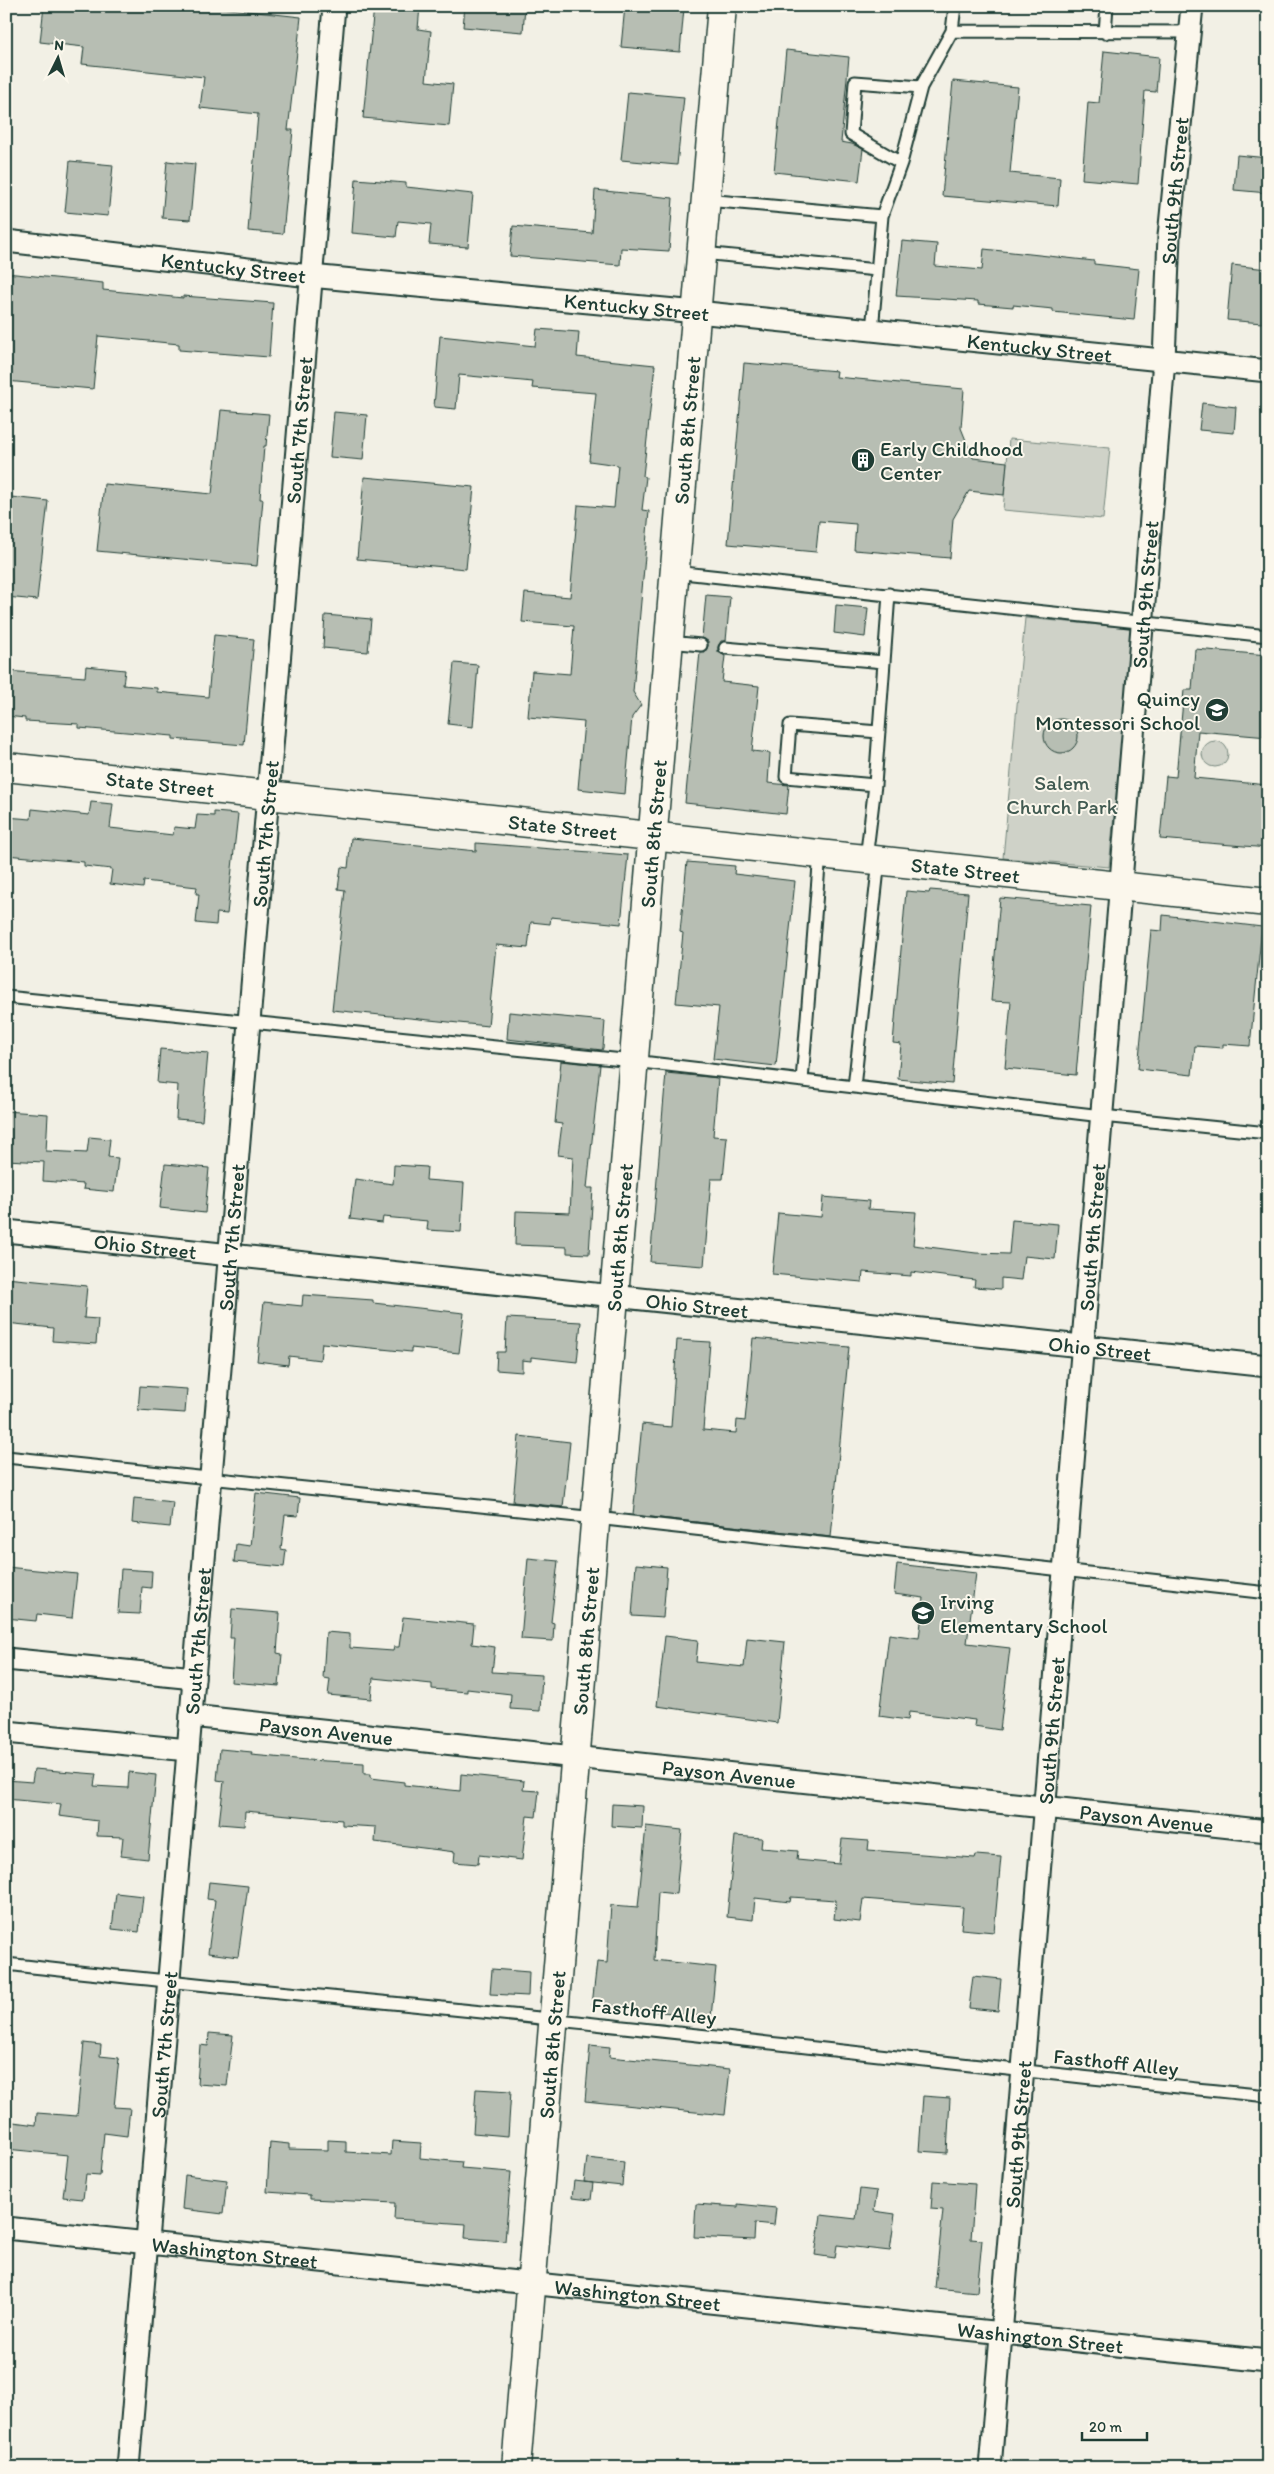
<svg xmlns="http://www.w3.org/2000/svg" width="1274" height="2474" font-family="Itim,sans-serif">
	<rect width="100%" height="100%" fill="#f2f0e5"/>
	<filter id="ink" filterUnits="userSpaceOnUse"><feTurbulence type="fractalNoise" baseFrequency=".02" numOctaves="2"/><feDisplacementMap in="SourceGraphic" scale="10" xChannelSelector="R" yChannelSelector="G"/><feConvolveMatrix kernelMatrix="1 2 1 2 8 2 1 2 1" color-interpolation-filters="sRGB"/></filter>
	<g filter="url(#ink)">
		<!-- green -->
		<path fill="#cfd2c8" stroke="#77887e" d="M1009 439 1110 448 1103 519 1003 510Z
			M1025 618 1132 628 1109 867 1003 858Z
			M1202 754a13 13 0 1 1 26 0a13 13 0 1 1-26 0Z"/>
		<!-- building -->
		<path fill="#b7beb3" stroke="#1f3d34" d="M44 6H203L301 17 288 130H293L283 234 248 231 258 114 200 108 204 77 82 64 84 47 40 42Z
			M374 6H420L418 29 431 31 426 81 453 84 449 126 363 118Z
			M465 6H525L523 32 463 27Z
			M625 6 684 8 680 52 621 47Z
			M786 50 849 57 841 142 852 144 863 149 859 181 774 172Z
			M1104 51 1159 57 1156 92 1145 91 1138 184 1082 179 1088 102 1099 103Z
			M953 81 1018 87 1010 173 1060 178 1058 206 942 196Z
			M628 92 684 97 677 165 621 160Z
			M1237 155 1268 158V193L1234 190Z
			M70 161 113 165 108 216 65 212Z
			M167 161 195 164 190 220 162 218Z
			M356 179 406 183V187L473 194 468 247 429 244 431 224 398 221 396 237 352 233Z
			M595 190 673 198 669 251 621 248 620 265 510 256 513 226 592 233Z
			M902 241 937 244 935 266 982 270 984 249 1094 261V264L1139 269 1134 320 1053 312V309L1013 305V307L978 304V301L896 296Z
			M1232 265 1267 269 1262 323 1227 320Z
			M6 273 103 283V290L183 298V296L273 303 269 357 179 350V344L98 336 93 389 6 381Z
			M537 329 579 332 577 357 655 365 643 476 646 477 642 510 649 511 633 692 641 705 632 717 625 794 578 789 584 722 528 717 532 671 570 674 574 626 522 622 525 593 570 597 578 505 614 508 618 465 589 461 596 393 532 388 533 382 459 375 456 409 434 407 440 336 535 346Z
			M744 363 837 371 836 377 964 389 961 428 973 458 1007 462 1004 495 969 491 953 519 950 558 854 550 856 524 819 521 816 552 728 544Z
			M1202 403 1236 407 1234 433 1199 430Z
			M221 410 269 414 266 446H264L260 499H263L257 566 97 551 104 484 212 494Z
			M334 412 367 415 363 460 330 457Z
			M364 477 474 487 466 569 357 559Z
			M11 497 48 501 37 600 6 597V546Z
			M706 595 730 597 726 641H721L718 647V652L725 656 722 682 759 686 752 751 770 753 768 783 789 785 786 814 685 803 700 652H705L708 646V641L702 638Z
			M836 605 868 608 865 637 834 633Z
			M325 615 371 619 368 652 323 648Z
			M214 635 254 639 244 745 173 739V736L79 728V724L25 721V718L6 716V671L85 677 86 666 125 670 123 685 157 688V692L208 697Z
			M1195 649 1268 655V737L1198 731 1194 778 1268 785V848L1160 839 1166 776 1176 777 1184 690H1192Z
			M454 663 478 665 473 727 448 724Z
			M1044 736a17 17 0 1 1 34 0a17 17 0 1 1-34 0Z
			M91 802 113 804 110 828 173 835 174 827 195 829 197 815 214 816V812L238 814 227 914 217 913 216 925 196 923 199 894H196L197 887 144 881 143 888 110 884 112 869 84 866V862L6 855V817L31 819 32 809 89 815Z
			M351 838 476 851V843L628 855 621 924 551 917 550 924 531 922 528 948 496 945 488 1026 332 1010 345 890 338 889 341 867 348 868Z
			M687 862 735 866 734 874 795 881 776 1066 713 1059 719 1007 676 1003 683 933 680 932Z
			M930 890 968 893 952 1084 898 1079 901 1044 893 1043 906 891 929 893Z
			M1000 898 1091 906 1076 1075 1005 1068 1011 1002 991 1001Z
			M1163 915 1262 927 1250 1046 1223 1044V1048L1195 1046 1192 1075 1138 1069 1151 930 1162 931Z
			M509 1012 605 1021 603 1048 602 1050 507 1039Z
			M160 1049 208 1053 202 1121 176 1119 178 1085 157 1083Z
			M561 1061 600 1065 587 1188H593L589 1254 567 1253V1247L515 1245 516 1211 570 1213 573 1157 558 1155 562 1124 555 1123Z
			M666 1073 718 1078 713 1136 727 1137 723 1179H711L704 1266 650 1262Z
			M6 1111 48 1114 46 1151 87 1153 89 1137 110 1139 108 1157 118 1158 114 1192 83 1189 84 1184 43 1181 44 1162 6 1160Z
			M165 1164 209 1168 205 1213 160 1208Z
			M394 1165 427 1167 426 1180 464 1183 461 1232 427 1230 428 1221 383 1217 382 1223 350 1219 355 1179 393 1184Z
			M823 1197 869 1201 868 1209 916 1212 913 1245 976 1253 1009 1254 1012 1220 1058 1224 1055 1259 1024 1256 1021 1280 1001 1278V1289L974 1287 975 1280 911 1272V1276L863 1272 862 1282 772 1274 778 1213 821 1217Z
			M6 1278 87 1286 84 1318 98 1319 96 1344 52 1341 53 1328 6 1323Z
			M303 1295 373 1300V1303L464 1313 459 1353 411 1348V1352L322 1343 320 1360 289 1356 288 1365 257 1361 264 1302 302 1306Z
			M507 1318 581 1322 577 1362 531 1357V1361L522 1360V1372L496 1370 497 1352H505Z
			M753 1338 849 1347 831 1537 633 1515 642 1424 671 1427 677 1340 710 1342 703 1430 736 1433 737 1420 745 1421Z
			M140 1386 187 1389 185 1413 138 1410Z
			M519 1436 570 1442 563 1507 513 1502Z
			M256 1493 300 1498 298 1516 285 1515 281 1549 286 1550 284 1567 234 1562 236 1544 250 1546Z
			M134 1498 173 1502 170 1527 132 1523Z
			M528 1558 558 1561 551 1622 554 1623 553 1641 521 1639Z
			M636 1564 667 1567 663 1618 632 1616Z
			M897 1564 976 1573 967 1643 1010 1648 1000 1730 974 1726 975 1720 909 1712 908 1720 879 1716 889 1634 919 1638 924 1598 894 1594Z
			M6 1567 77 1574 72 1618 37 1614 36 1621 6 1618Z
			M121 1569 152 1571 151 1588 142 1587 140 1614 118 1613Z
			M232 1609 280 1613 277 1653 282 1654 279 1686 231 1682 234 1638H230Z
			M403 1617 474 1624 472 1644 495 1647 492 1672 542 1675 540 1711 510 1709 511 1694 467 1689V1692L432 1689V1684L373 1678 371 1699 328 1695 330 1679 323 1678 326 1632 350 1634V1648L393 1651 394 1647H399Z
			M665 1636 698 1640 696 1662 744 1667 747 1638 785 1642 777 1723 657 1706Z
			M220 1749 252 1752 251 1755 307 1760 364 1763V1774H371V1778L404 1782V1785L460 1791 461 1774 524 1781 523 1790 539 1791 536 1817 527 1816 522 1860 479 1855 478 1864 454 1862 455 1852 375 1842 376 1827 342 1825V1820L245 1811 244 1826 219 1824 224 1781 217 1780Z
			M34 1769 96 1774 94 1786 128 1788 129 1772 156 1775 148 1859 121 1856 123 1837 97 1836 98 1821 59 1816 61 1804 6 1799V1780L32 1782Z
			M612 1804 643 1806 642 1828 611 1826Z
			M646 1826 682 1830 676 1894 658 1892 654 1960 716 1967 711 2017 592 2005 597 1962 607 1963 611 1905 638 1907Z
			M735 1836 762 1838 761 1848 798 1851 797 1860 839 1864 842 1839 869 1841 868 1850 975 1858 976 1855 1001 1857 994 1932 961 1929 963 1907 863 1899 860 1922 834 1919 836 1900 791 1897 790 1902 755 1898 753 1920 727 1917Z
			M209 1882 248 1886 238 1957 208 1953 215 1900 207 1899Z
			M116 1893 143 1896 139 1932 112 1929Z
			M492 1969 529 1972 528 1996 490 1994Z
			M973 1976 1001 1979 998 2011 969 2008Z
			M209 2033 233 2035 227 2086 197 2084 200 2045 208 2046Z
			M84 2043 101 2045 100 2056 119 2058 114 2107 130 2108 127 2136 104 2133 100 2175 86 2174 83 2199 63 2197 68 2155 6 2149V2121L36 2125 37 2113 77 2116Z
			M590 2045 610 2047 609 2057 730 2069 725 2115 585 2101Z
			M476 2089 511 2091 508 2136 473 2133Z
			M923 2096 950 2098 947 2153 919 2151Z
			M328 2140 346 2141V2152L391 2155 392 2141 421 2143 420 2158 462 2162 461 2168 511 2172 505 2241 465 2238 466 2224 394 2219 395 2203 310 2199V2195L267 2192 270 2142 289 2144V2149L328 2150Z
			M587 2158 624 2162 622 2186 584 2182Z
			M185 2175 227 2180 223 2214 182 2209Z
			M574 2181 593 2183 591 2200 572 2198Z
			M933 2181 975 2184 971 2239 982 2240 977 2292 935 2288 943 2210 931 2209Z
			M860 2189 877 2191 874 2211 895 2214 890 2251 837 2245 835 2258 815 2255 821 2215 856 2219Z
			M696 2204 738 2207V2204L776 2208 774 2225 755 2223 754 2240 694 2237Z"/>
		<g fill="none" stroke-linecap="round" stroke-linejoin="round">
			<!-- lane casing -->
			<g stroke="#1f3d34" stroke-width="15">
				<path id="lane" d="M952 31 1189 32
					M1105 33 1107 6
					M901 163 851 134 855 82 921 87
					M706 200 882 216 901 163 921 87 952 31 955 6
					M702 253 877 270
					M872 331 882 216
					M674 572 1268 636
					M668 642 701 645
					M725 648 884 662
					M875 785 786 777 790 725 879 732
					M866 859 875 785 889 594
					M6 997 633 1061 1102 1116 1268 1133
					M802 1081 820 853
					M854 1087 879 860
					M6 1457 596 1518 1268 1593
					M6 1964C190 1985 374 2000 558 2020 795 2045 1031 2073 1268 2096"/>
			</g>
			<!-- street casing -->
			<g stroke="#1f3d34" stroke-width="25">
				<g id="street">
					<path id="s1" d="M6 241 310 276 697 312 1268 371"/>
					<path id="s2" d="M6 1231 1268 1366"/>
					<path d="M6 1659 194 1678"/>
					<path id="s3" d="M191 1716 1268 1831"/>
					<path d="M6 1732 188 1750"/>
					<path id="s4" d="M6 2228 1268 2361"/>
					<path id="s5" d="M128 2468 334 6"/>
					<path id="s6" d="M990 2468 1164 360 1169 236 1192 6"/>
				</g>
			</g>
			<!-- secondary casing -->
			<g stroke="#1f3d34" stroke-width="31">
				<g id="secondary">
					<path id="s7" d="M6 767 1268 902"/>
					<path id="s8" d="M516 2468 722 6"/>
				</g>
			</g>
			<!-- lane -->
			<use href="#lane" stroke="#fbf7ec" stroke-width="11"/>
			<!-- street -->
			<use href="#street" stroke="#fbf7ec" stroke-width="21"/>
			<!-- secondary -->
			<use href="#secondary" stroke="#fbf7ec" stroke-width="28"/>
		</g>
	</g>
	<!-- icons -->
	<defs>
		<g id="building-disc" transform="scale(1.25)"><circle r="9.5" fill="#1f3d34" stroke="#fbf7ec"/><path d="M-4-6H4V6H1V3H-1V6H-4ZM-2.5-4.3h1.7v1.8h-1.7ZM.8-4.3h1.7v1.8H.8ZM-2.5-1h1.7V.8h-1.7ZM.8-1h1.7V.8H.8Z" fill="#fff"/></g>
		<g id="school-disc" transform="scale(1.25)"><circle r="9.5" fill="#1f3d34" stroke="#fbf7ec"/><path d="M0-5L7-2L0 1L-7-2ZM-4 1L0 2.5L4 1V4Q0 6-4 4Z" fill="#fff"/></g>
	</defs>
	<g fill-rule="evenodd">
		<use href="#building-disc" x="863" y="460"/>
		<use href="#school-disc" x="1217" y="710"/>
		<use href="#school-disc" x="923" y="1613"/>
	</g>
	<g text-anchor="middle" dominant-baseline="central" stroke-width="4" stroke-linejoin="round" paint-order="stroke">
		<!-- street labels -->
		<g font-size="21" fill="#1f3d34" stroke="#fbf7ec">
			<text stroke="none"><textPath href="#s6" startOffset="2285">South 9th Street</textPath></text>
			<text stroke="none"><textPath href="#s1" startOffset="229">Kentucky Street</textPath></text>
			<text stroke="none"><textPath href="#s1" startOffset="634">Kentucky Street</textPath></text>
			<text stroke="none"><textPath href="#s1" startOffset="1039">Kentucky Street</textPath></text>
			<text stroke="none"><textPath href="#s5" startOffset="2045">South 7th Street</textPath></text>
			<text stroke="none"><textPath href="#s8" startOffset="2045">South 8th Street</textPath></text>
			<text stroke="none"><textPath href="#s6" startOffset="1880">South 9th Street</textPath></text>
			<text stroke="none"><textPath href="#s7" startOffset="155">State Street</textPath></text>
			<text stroke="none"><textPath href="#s7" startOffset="560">State Street</textPath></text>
			<text stroke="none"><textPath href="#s5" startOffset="1640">South 7th Street</textPath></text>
			<text stroke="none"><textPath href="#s8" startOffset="1640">South 8th Street</textPath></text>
			<text stroke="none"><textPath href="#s7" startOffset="965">State Street</textPath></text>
			<text stroke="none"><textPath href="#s5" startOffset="1235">South 7th Street</textPath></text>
			<text stroke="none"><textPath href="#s8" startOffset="1235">South 8th Street</textPath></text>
			<text stroke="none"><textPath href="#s6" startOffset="1235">South 9th Street</textPath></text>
			<text stroke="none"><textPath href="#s2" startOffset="140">Ohio Street</textPath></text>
			<text stroke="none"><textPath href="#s2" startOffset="695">Ohio Street</textPath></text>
			<text stroke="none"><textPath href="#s2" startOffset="1100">Ohio Street</textPath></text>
			<text stroke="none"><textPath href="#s5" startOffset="830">South 7th Street</textPath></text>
			<text stroke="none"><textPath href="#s8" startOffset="830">South 8th Street</textPath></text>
			<text stroke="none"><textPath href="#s6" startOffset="740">South 9th Street</textPath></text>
			<text stroke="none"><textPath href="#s3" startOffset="136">Payson Avenue</textPath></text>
			<text stroke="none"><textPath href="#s3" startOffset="541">Payson Avenue</textPath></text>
			<text stroke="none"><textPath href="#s3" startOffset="961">Payson Avenue</textPath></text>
			<text transform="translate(654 2011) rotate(6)">Fasthoff Alley</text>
			<text stroke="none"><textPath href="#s5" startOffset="425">South 7th Street</textPath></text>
			<text stroke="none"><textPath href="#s8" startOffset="425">South 8th Street</textPath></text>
			<text transform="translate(1116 2062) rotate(6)">Fasthoff Alley</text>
			<text stroke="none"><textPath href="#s6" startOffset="335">South 9th Street</textPath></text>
			<text stroke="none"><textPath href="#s4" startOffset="230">Washington Street</textPath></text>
			<text stroke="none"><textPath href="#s4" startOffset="635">Washington Street</textPath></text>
			<text stroke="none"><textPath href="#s4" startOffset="1040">Washington Street</textPath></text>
		</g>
		<!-- poi labels -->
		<g font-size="21" fill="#1f3d34" stroke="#fbf7ec" text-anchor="start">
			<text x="880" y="448">Early Childhood<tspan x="880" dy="24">Center</tspan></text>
			<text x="1200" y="698" text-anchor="end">Quincy<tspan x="1200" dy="24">Montessori School</tspan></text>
			<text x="940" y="1601">Irving<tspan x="940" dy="24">Elementary School</tspan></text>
		</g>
		<!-- park labels -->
		<g font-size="21" fill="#425b52" stroke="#fbf7ec">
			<text x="1062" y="782">Salem<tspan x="1062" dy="24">Church Park</tspan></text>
		</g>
	</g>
	<!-- margin -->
	<rect width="1274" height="2474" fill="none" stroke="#fbf7ec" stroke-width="25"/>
	<rect x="12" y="12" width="1249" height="2449" fill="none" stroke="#1f3d34" stroke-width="2" filter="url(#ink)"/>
	<!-- north arrow -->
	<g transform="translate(58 58) rotate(5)" stroke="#fbf7ec" stroke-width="4" paint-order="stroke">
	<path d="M0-4L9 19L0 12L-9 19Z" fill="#1f3d34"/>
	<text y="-8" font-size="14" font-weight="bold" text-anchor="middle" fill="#1f3d34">N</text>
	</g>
	<!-- scale -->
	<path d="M1082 2432v8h65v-8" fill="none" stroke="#1f3d34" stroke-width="2.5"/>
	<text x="1089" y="2432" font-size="15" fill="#1f3d34" stroke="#fbf7ec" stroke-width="4" paint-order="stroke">20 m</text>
</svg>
